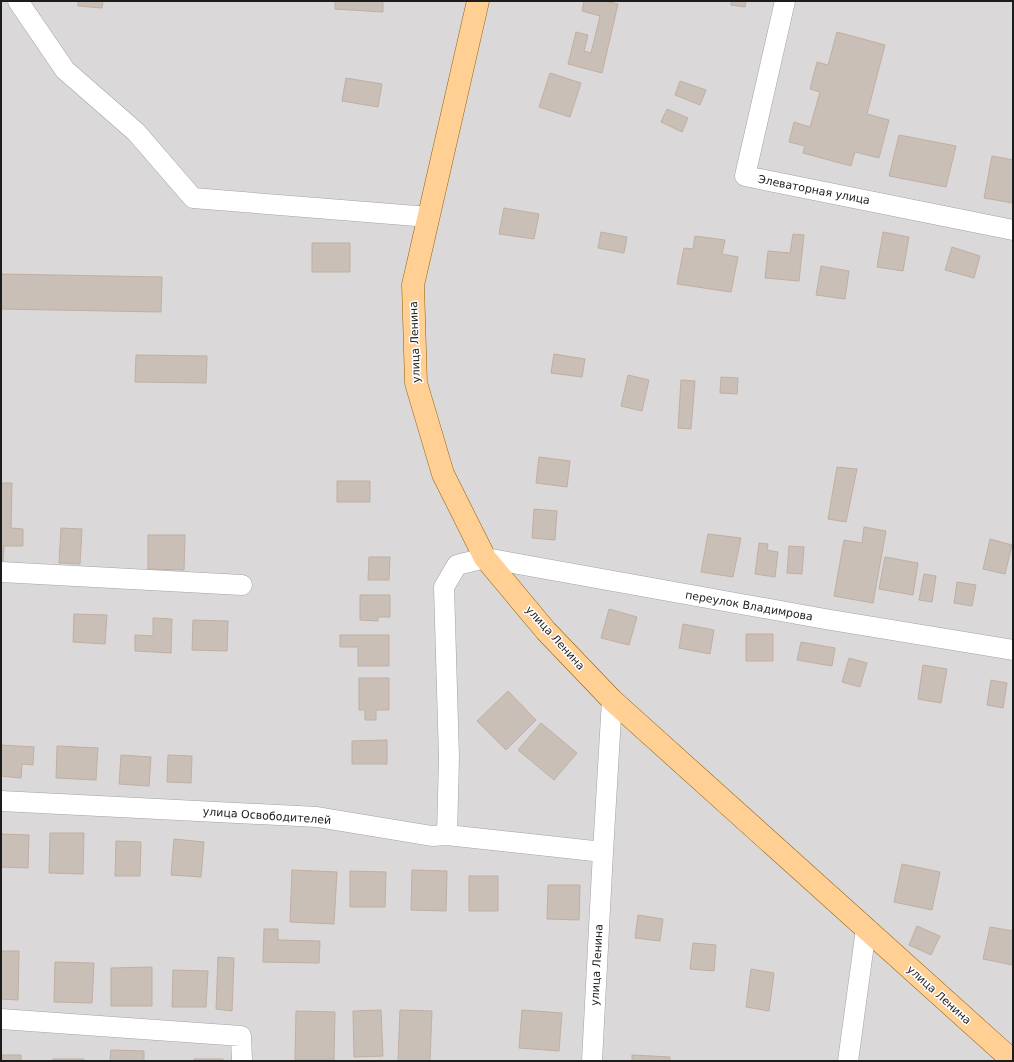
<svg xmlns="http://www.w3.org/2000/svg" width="1014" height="1062" font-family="'DejaVu Sans',sans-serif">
	<rect width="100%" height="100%" fill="#eee9e0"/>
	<!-- residential -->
	<path fill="#dad8d8" d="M1 1H1013V1061H1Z"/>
	<!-- building -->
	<path fill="#cabfb6" stroke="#c0afa2" d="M78 1H103L102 8 78 6Z
		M335 1H383V12L335 9Z
		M584 1H605L618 4 602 73 568 64 576 32 588 35 584 51 591 53 600 16 582 11Z
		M731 1H746L745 7 731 5Z
		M837 32 885 45 867 114 889 120 879 158 855 152 851 166 803 153 805 146 789 142 794 122 810 127 820 92 810 89 817 62 828 65Z
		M550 73 581 83 570 117 539 107Z
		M346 78 382 84 378 107 342 101Z
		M680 81 706 90 700 105 675 95Z
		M667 109 688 118 682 132 661 122Z
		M899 135 956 146 946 187 889 176Z
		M992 156 1013 160V203L984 198Z
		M504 208 539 214 534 239 499 234Z
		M601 232 627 237 624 253 598 248Z
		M883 232 909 237 903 271 877 267Z
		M793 234 804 235 799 281 765 278 768 251 790 253Z
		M695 236 725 240 722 254 738 257 731 292 677 284 684 248 693 249Z
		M312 243H350V272H312Z
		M952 247 980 256 974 278 945 270Z
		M821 266 849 271 845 299 816 295Z
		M1 274 162 277 161 312 1 309Z
		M554 354 585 359 582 377 551 373Z
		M136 355 207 356 206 383 135 382Z
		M628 375 649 380 642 411 621 406Z
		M721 377 738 378 737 394 720 393Z
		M681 380 695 381 691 429 678 428Z
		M539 457 570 461 567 487 536 483Z
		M837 467 857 469 846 522 828 519Z
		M337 481H370V502H337Z
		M1 483H12L11 528 23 529V546H4L3 561H1Z
		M534 509 557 511 555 540 532 538Z
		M864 527 886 531 873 603 834 596 844 540 862 543Z
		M61 528 82 529 80 564 59 563Z
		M708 534 741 538 733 577 701 572Z
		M148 535H185L184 570 148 569Z
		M990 539 1012 545 1005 574 983 569Z
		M759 543 768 544 767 550 778 552 775 577 755 574Z
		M789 546 804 547 802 574 787 573Z
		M369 557H390L389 580H368Z
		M885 557 918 563 913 595 879 589Z
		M924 574 936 576 932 602 919 600Z
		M957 582 976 585 972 606 954 603Z
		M360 595H390V617H378V621L360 620Z
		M609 609 637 617 629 645 601 638Z
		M74 614 107 615 105 644 73 642Z
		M153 618 172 619 171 653 135 651V635L153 636Z
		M193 620 228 621 227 651 192 650Z
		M683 624 714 630 710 654 679 648Z
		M746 634H773V661H746Z
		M340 635H389V666H358V647H340Z
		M801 642 835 648 832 666 797 660Z
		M849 658 867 663 860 687 842 682Z
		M923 665 947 669 941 703 918 699Z
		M359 678H389V710H376V720H365V710H359Z
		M991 680 1007 683 1003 708 987 705Z
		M508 691 536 720 506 750 477 721Z
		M541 723 577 753 554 780 518 750Z
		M387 740V764H352V741Z
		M1 745 34 747 33 765 22 764 21 778 1 776Z
		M57 746 98 748 96 780 56 778Z
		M121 755 151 757 149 786 119 784Z
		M168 755 192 756 191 783 167 782Z
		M50 833H84L83 874 49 873Z
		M1 834 29 835 28 868 1 867Z
		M174 839 204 842 201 877 171 875Z
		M116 841 141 842 140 876H115Z
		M902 864 940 872 932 910 894 902Z
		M292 870 337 872 334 924 290 922Z
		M412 870 447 871 446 911 411 910Z
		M350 871 386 872 385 907H350Z
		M469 876H498V911H469Z
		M548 885H580L579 920 547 919Z
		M638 915 663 919 660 941 635 938Z
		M917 926 940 936 931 955 909 945Z
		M990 927 1013 931V965L983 959Z
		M264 929H278V940L320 941 319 963 263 962Z
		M693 943 716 945 714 971 690 969Z
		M1 951H19L18 1000 1 999Z
		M218 957 234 958 232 1011 216 1009Z
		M55 962 94 963 92 1003 54 1002Z
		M152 967V1006H111V968Z
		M751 969 774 973 769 1011 746 1007Z
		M173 970 208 971 206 1007H172Z
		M381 1010 383 1056 354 1057 353 1011Z
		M400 1010 432 1011 430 1061H398Z
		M522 1010 562 1013 559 1051 519 1048Z
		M296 1011 335 1012 334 1060H295Z
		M111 1050 144 1051V1061H110Z
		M1 1055H21V1061H1Z
		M632 1055 670 1057V1061H632Z
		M53 1059H84V1061H53Z
		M194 1059H223V1061H194Z"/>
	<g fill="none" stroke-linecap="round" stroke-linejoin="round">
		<!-- minor casing -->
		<g stroke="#a3a3a3" stroke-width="21">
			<path id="minor" d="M18 1 65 70 136 132 193 198 429 217
				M785 1 745 176 1013 230
				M1 572 242 585
				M1 801 317 817 432 836 447 835 603 852
				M447 835 449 758 444 587 457 565 485 558 825 619 1013 650
				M1 1019 241 1036 242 1061
				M592 1061 603 852 612 700
				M848 1061 866 929"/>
		</g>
		<!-- major casing -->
		<g stroke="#936000" stroke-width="23">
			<path id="major" d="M478 1 413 285 416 383 443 474 485 558 546 631 612 700 1013 1061"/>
		</g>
		<!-- minor -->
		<use href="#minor" stroke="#fff" stroke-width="20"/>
		<!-- major -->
		<use href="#major" stroke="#ffcf94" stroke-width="22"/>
	</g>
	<g text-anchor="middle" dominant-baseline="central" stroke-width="3" stroke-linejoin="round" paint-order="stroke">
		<!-- street labels -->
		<g font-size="11" fill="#1c1c1c" stroke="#fff">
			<text transform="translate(814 190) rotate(11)">Элеваторная улица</text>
			<text transform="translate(415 342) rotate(-92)">улица Ленина</text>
			<text transform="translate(749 606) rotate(10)">переулок Владимрова</text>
			<text transform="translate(555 638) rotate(48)">улица Ленина</text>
			<text transform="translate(267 816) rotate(4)">улица Освободителей</text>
			<text transform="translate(597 965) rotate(-87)">улица Ленина</text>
			<text transform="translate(939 995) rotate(42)">улица Ленина</text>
		</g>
	</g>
	<!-- border -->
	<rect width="1014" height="1062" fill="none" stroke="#1c1c1c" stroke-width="4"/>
</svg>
